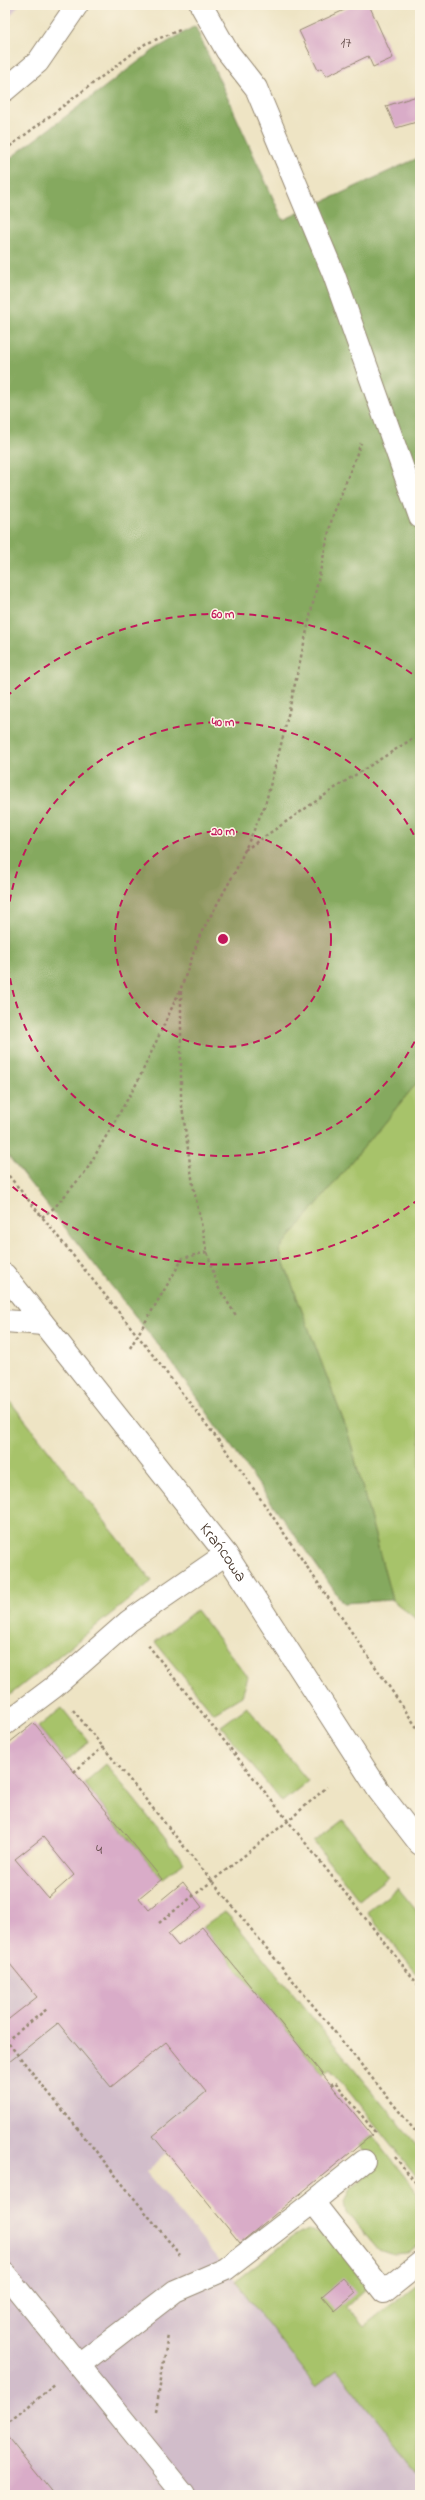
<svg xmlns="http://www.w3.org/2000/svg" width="425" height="2500" font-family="'Indie Flower',sans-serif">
	<rect width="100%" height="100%" fill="#fcf5e5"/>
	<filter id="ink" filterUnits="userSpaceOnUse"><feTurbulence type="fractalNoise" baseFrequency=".025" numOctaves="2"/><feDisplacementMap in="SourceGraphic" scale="8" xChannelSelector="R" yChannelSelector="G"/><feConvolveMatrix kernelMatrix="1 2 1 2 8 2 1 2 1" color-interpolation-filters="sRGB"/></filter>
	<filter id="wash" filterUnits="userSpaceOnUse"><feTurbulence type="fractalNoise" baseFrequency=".012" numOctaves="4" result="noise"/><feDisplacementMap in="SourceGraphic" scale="16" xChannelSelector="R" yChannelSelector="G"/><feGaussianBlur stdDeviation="0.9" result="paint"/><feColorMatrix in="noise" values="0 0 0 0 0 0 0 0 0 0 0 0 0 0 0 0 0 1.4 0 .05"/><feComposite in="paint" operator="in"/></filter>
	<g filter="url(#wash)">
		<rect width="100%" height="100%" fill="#eee4c4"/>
		<!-- industrial -->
		<path fill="#d1bdca" d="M5 5H19L5 23Z
			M5 1958 111 2087 166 2042 206 2092 153 2135 167 2153 146 2172 226 2269 316 2386 337 2370 420 2473V2495H5Z"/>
		<!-- green -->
		<path fill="#a7c36a" stroke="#717644" d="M420 1079V1622L392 1600 348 1433 279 1250Z
			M5 1395 152 1581 5 1699Z
			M196 1610 248 1677 242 1696 213 1713 155 1642Z
			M247 1707 308 1781 282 1802 221 1726Z
			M62 1708 89 1742 66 1761 38 1727Z
			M106 1764 184 1862 162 1879 84 1783Z
			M343 1820 388 1877 359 1900 314 1842Z
			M398 1888 420 1915 418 1975 367 1912Z
			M225 1911 420 2149V2181L331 2069 323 2075 202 1927Z
			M372 2135 420 2196V2243L407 2254 393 2255 379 2250 347 2212 345 2201 351 2189 375 2167 359 2145Z
			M305 2230C333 2231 351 2268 367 2288L347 2306 364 2326 420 2282V2473L337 2370 316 2386 235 2281 292 2237Z"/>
		<!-- forest -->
		<path fill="#85a95e" stroke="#606a3e" d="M195 26 283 220 420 157V1079L279 1250 348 1433 392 1600 343 1603 167 1356 5 1152V162L154 50Z"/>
		<g id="blocks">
			<!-- building -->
			<path fill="#d9acc8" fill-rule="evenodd" d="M355 5H369L393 58 373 67 368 56 326 76 322 68 318 70 299 31Z
				M420 95V121L396 128 386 106Z
				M34 1723 162 1879 139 1898 149 1910 183 1882 202 1907 168 1934 178 1946 202 1927 372 2135 240 2243 153 2136 206 2092 166 2042 111 2087 58 2023 9 2062 5 2057V2022L37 1997 5 1958V1746ZM43 1837 74 1875 48 1898 15 1859Z
				M343 2278 356 2293 335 2311 322 2296Z
				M5 2434 54 2495H5Z"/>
		</g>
	</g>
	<g filter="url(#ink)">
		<use href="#blocks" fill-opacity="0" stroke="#948771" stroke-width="1"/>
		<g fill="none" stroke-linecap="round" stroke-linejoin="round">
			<!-- minor casing -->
			<g stroke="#948771" stroke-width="24">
				<g id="minor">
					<path d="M201 5 227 51 256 88 334 275 420 517"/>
					<path d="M5 90 38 62 77 5"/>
					<path id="s1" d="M5 1275 226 1554 379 1791 420 1844"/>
					<path d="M5 1321 43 1324"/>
					<path d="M5 1724 54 1687 129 1621 226 1554"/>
					<path d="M313 2202 364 2161"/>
					<path d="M5 2274 184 2495"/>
					<path d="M79 2365 175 2291 226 2269 313 2202 384 2292 420 2263"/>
				</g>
			</g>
			<!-- path -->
			<path stroke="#948771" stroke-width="2.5" stroke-dasharray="3 3" stroke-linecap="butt" d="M5 150 145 44 180 30
				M245 850 341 784 420 734
				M181 991V1099L193 1185 207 1252 218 1287 237 1317
				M5 1171 138 1336 236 1463 420 1732
				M42 1217 55 1207 86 1171 138 1081 181 988 200 935 236 870 265 805 284 733 332 518 361 443
				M130 1348 183 1258 207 1252
				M148 1645 420 1987
				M73 1710 420 2137
				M74 1772 103 1747
				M159 1923 288 1821 327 1787
				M5 2039 180 2255
				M6 2041 47 2009
				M331 2085 335 2082 375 2132
				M395 2157 420 2188
				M156 2411 168 2335
				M5 2425 56 2384"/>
			<!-- minor -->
			<use href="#minor" stroke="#fff" stroke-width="22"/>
		</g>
	</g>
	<!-- distance rings -->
	<circle cx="223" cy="939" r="108" fill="#c2185b" fill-opacity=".12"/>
	<g fill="none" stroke="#c2185b" stroke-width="2" stroke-dasharray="7 5">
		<circle cx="223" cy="939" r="108"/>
		<path d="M420 1031A217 217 0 1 1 420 847"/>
		<path d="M419 1199A325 325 0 0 1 6 1181M6 697A325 325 0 0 1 419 679"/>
	</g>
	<g text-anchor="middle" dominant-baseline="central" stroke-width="3" stroke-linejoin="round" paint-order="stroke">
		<!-- number labels -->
		<g font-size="15" fill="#624a48">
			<text x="346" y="43">17</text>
			<text x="99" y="1850">4</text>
		</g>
		<!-- street labels -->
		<g font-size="17" fill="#3b2a1e" stroke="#fcf5e5">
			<text stroke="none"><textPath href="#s1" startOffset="353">Krańcowa</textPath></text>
		</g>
	</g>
	<circle cx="223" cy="939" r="6" fill="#c2185b" stroke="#fcf5e5" stroke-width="2"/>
	<g font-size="12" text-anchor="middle" font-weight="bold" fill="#c2185b" stroke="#fcf5e5" stroke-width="3" stroke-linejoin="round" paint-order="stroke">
		<text x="223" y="618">60 m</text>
		<text x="223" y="726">40 m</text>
		<text x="223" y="835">20 m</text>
	</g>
	<!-- margin -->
	<rect width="425" height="2500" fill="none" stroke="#fcf5e5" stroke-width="20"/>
</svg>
